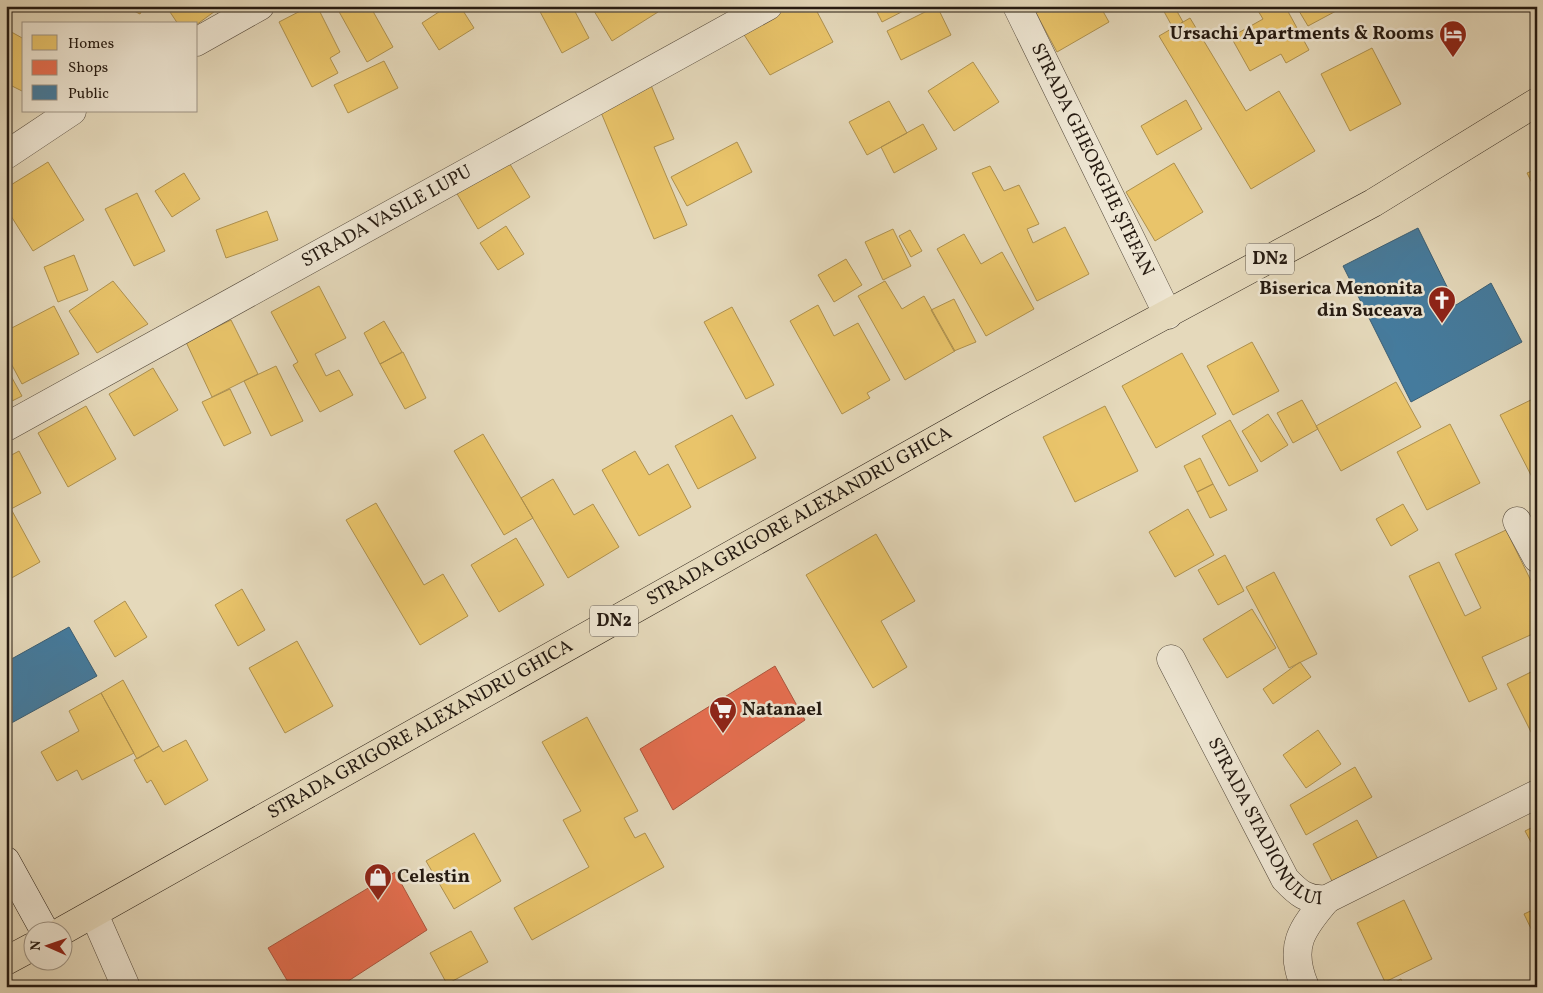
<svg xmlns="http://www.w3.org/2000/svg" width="1543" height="993" font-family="Vollkorn,serif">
	<rect width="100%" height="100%" fill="#e5d9bb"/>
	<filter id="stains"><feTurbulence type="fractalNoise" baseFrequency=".004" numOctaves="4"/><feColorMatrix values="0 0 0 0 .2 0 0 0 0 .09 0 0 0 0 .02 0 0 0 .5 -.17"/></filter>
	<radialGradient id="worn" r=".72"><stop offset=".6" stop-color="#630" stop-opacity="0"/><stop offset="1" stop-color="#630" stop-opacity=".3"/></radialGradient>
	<!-- homes -->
	<path fill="#e9c46a" stroke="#ae914f" d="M124 6H144L140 14Z
		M166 6H222L196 25 178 24Z
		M310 6H317L340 52 330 58 338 73 312 87 279 22Z
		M341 6H370L393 47 367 62 337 8Z
		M448 6H460L474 28 439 50 422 23Z
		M537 6H572L589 38 562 53Z
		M591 6H655L658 12 612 41Z
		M787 6H814L833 42 770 75 741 30Z
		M874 6H913L882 22Z
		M937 6 951 35 901 60 887 31Z
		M1049 6H1100L1109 22 1057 52 1036 13Z
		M1161 6H1174L1183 22 1173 28Z
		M1261 6H1285L1309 50 1286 63 1281 54 1250 71 1231 37 1263 19 1257 9Z
		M1296 6H1333L1336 11 1308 26Z
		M1190 18 1246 111 1279 91 1315 151 1251 189 1159 36Z
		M6 29 24 39V92L6 83 11 72 6 69Z
		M1372 48 1401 104 1350 131 1321 74Z
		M384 61 398 88 348 113 334 85Z
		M973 62 999 102 954 131 928 91Z
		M650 83 674 139 654 147 687 225 654 239 600 110Z
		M1186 100 1202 129 1157 155 1141 126Z
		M889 101 907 133 867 155 849 122Z
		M923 124 937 149 894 173 881 147Z
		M737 142 752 172 687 206 671 177Z
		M508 161 530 197 478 229 456 192Z
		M48 162 84 220 33 251 6 208V188Z
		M1174 163 1203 212 1155 241 1126 192Z
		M990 166 1004 191 1019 185 1039 224 1027 229 1033 243 1065 227 1089 274 1037 301 972 173Z
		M1537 169V193L1527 173Z
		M184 173 200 199 172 217 155 191Z
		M137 193 165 251 134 266 105 209Z
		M267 211 278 240 226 258 216 230Z
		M506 226 524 254 498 270 480 243Z
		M893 229 911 266 883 280 865 242Z
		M910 230 922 251 911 257 899 236Z
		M964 234 981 264 1002 252 1034 309 986 336 937 249Z
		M74 255 88 290 58 302 44 267Z
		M846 259 862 285 834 302 818 275Z
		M113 281 148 324 97 353 69 311Z
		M885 281 902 309 924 296 955 351 905 380 858 296Z
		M319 286 346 338 315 354 326 376 339 370 353 395 320 412 293 365 298 362 271 312Z
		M954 299 976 342 954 351 931 310Z
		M818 305 834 336 858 323 890 380 867 393 870 398 842 414 790 321Z
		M54 306 79 354 22 384 6 354V331Z
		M732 307 774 385 746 399 704 322Z
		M231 320 258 374 212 397 186 342Z
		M384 321 402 352 380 364 364 333Z
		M1252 342 1279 391 1233 415 1207 366Z
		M403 352 426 398 405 409 380 364Z
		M1182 353 1216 414 1156 448 1122 386Z
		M276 366 303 421 271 436 244 381Z
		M6 367 22 396 6 404Z
		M153 368 178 410 134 436 109 394Z
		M1396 382 1421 427 1341 471 1316 426Z
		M230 389 251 433 224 446 202 402Z
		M1537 397V477L1533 479 1500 415Z
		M1302 400 1318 429 1293 443 1277 413Z
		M86 406 116 459 68 487 38 433Z
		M1105 406 1138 471 1075 502 1043 437Z
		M1268 414 1288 445 1261 462 1242 431Z
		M732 415 756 458 698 489 675 446Z
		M1230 420 1258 471 1229 486 1202 436Z
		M1450 424 1480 483 1427 510 1397 452Z
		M483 434 533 518 504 535 454 451Z
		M19 451 41 493 11 509 40 562 8 580 6 576V458Z
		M635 451 649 475 668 464 691 507 639 536 602 470Z
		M1200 458 1213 484 1197 492 1184 466Z
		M553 479 574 515 593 504 619 547 568 578 521 498Z
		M1213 484 1227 510 1210 518 1197 492Z
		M376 503 424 585 443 574 468 616 420 645 346 520Z
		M1403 504 1418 530 1391 546 1376 519Z
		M1188 509 1214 555 1175 577 1149 532Z
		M1506 530 1537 593V632L1482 657 1497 689 1469 702 1409 576 1439 562 1465 616 1481 608 1455 554Z
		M876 534 915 601 881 621 907 667 873 688 806 575Z
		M516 538 544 585 499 612 471 565Z
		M1225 555 1244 591 1218 605 1198 570Z
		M1274 572 1317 654 1289 668 1246 587Z
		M242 589 265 630 238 646 215 605Z
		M125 601 147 637 115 657 94 621Z
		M1252 609 1276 648 1227 678 1203 639Z
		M297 641 333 706 285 733 249 668Z
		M1300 662 1311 677 1273 704 1263 689Z
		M1537 669V744L1507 684Z
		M123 680 159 746 137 759 101 693Z
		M101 693 134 753 82 780 77 770 57 781 41 752 79 731 69 711Z
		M587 717 638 811 624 818 635 838 645 833 664 867 532 940 514 908 589 867 563 820 581 811 542 742Z
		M1318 730 1341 764 1306 788 1283 755Z
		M186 740 208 780 165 805 151 780 147 783 134 760 159 746 163 752Z
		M1355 767 1372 797 1306 835 1290 805Z
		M1357 820 1378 859 1333 883 1313 844Z
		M1537 825V853L1525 831Z
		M474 833 501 881 454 909 426 861Z
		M1404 900 1432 959 1385 982 1357 923Z
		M1537 908V941L1524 914Z
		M471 931 488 962 447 984 430 953Z
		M1401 979 1404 987H1386Z"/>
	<!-- shops -->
	<path fill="#e76f51" stroke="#ad563e" d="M775 666 805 720 673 810 640 749Z
		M395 872 427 930 339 987H291L268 948Z"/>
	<!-- public -->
	<path fill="#457b9d" stroke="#3b5e73" d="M1418 228 1456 305 1491 283 1522 342 1411 402 1343 266Z
		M69 627 97 676 6 726V662Z"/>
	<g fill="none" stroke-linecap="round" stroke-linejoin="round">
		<!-- minor casing -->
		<g stroke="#554a3c" stroke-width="29">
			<g id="minor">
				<path id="s1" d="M1017 6 1168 315"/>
				<path d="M196 42 260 6"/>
				<path d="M6 155 72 111"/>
				<path id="s2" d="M6 427 768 6"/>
				<path d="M1517 521 1537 558"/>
				<path id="s3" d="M1171 659 1285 879C1298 893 1307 901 1327 899L1537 794"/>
				<path d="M94 914 126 987"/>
				<path d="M1305 987C1288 947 1301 929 1327 899"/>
			</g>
		</g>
		<!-- secondary casing -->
		<g stroke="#251a11" stroke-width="29">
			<path id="secondary" d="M6 861 44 930"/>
		</g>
		<!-- primary casing -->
		<g stroke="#251a11" stroke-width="29">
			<g id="primary">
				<path id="s4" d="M62 931 996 406 1373 203 1537 102"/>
				<path d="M6 961 32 947"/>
			</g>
		</g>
		<!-- minor -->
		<use href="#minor" stroke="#eee6d3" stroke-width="28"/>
		<!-- secondary -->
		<use href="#secondary" stroke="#eee6d3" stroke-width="28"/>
		<!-- primary -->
		<use href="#primary" stroke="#e5d9bb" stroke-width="28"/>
	</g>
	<!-- icons -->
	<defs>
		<g id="hotel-pin" transform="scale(1.4375)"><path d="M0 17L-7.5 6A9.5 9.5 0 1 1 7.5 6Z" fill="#8f2418" stroke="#eee6d3"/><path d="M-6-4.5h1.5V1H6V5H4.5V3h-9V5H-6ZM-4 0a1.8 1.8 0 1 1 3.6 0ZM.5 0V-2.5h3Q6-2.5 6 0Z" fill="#fff"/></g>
		<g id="church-pin" transform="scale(1.4375)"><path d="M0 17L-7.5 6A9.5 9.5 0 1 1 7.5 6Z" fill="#8f2418" stroke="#eee6d3"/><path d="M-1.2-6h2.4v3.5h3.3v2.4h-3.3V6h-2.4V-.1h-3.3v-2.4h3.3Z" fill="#fff"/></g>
		<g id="supermarket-pin" transform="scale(1.4375)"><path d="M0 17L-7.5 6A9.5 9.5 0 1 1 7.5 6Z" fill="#8f2418" stroke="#eee6d3"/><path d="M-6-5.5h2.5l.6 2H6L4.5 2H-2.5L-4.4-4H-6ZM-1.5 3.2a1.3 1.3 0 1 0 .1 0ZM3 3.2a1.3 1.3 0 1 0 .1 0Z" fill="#fff"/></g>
		<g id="shop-pin" transform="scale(1.4375)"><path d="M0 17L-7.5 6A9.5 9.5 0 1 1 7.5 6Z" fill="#8f2418" stroke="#eee6d3"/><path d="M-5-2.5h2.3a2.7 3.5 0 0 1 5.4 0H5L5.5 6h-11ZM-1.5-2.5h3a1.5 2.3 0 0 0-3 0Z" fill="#fff"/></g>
	</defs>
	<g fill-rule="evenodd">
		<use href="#hotel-pin" x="1453" y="34"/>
		<use href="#church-pin" x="1442" y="300"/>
		<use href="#supermarket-pin" x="723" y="710"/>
		<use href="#shop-pin" x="378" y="877"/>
	</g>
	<g text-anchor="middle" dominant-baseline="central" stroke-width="5" stroke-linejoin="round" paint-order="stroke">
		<!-- shield labels -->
		<g fill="#eee6d3" stroke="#61574b" stroke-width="1">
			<rect x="1246" y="243.5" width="48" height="31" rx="4"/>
			<rect x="590" y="605.5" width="48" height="31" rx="4"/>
		</g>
		<g font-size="18" font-weight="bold" fill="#251a11">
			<text x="1270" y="259">DN2</text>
			<text x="614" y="621">DN2</text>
		</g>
		<!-- poi labels -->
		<g font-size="19" font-weight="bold" fill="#251a11" stroke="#eee6d3" text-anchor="end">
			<text x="1434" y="34">Ursachi Apartments &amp; Rooms</text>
			<text x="1423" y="289">Biserica Menonita<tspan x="1423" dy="22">din Suceava</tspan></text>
			<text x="742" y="710" text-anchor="start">Natanael</text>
			<text x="397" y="877" text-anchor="start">Celestin</text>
		</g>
		<!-- street labels -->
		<g font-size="19" fill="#251a11" stroke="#eee6d3">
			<text stroke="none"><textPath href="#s1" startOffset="171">STRADA GHEORGHE ȘTEFAN</textPath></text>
			<text stroke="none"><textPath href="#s2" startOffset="435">STRADA VASILE LUPU</textPath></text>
			<text stroke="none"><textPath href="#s4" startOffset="846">STRADA GRIGORE ALEXANDRU GHICA</textPath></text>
			<text stroke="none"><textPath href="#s4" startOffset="411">STRADA GRIGORE ALEXANDRU GHICA</textPath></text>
			<text stroke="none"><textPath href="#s3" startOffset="191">STRADA STADIONULUI</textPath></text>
		</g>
	</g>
	<!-- margin -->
	<rect width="1543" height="993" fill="none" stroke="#e5d9bb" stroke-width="25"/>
	<rect x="8" y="8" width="1528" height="978" fill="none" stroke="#251a11" stroke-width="2.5"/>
	<rect x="12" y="12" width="1518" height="968" fill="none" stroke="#251a11"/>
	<!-- legend -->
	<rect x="22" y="22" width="175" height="90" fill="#eee6d3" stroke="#9e9485"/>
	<rect x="32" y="35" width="25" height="15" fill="#e9c46a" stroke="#9e9485"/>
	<text x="68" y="48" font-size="15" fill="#251a11">Homes</text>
	<rect x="32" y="60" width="25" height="15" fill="#e76f51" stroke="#9e9485"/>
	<text x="68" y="72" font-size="15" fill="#251a11">Shops</text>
	<rect x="32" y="85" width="25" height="15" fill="#457b9d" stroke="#9e9485"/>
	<text x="68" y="98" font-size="15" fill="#251a11">Public</text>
	<!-- north arrow -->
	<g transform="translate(48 946) rotate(272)"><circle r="24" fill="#eee6d3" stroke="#9e9485"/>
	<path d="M0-4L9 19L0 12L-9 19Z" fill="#8f2418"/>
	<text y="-8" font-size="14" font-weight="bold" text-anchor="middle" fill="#251a11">N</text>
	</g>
	<rect width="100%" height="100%" filter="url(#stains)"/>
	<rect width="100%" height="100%" fill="url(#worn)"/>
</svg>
